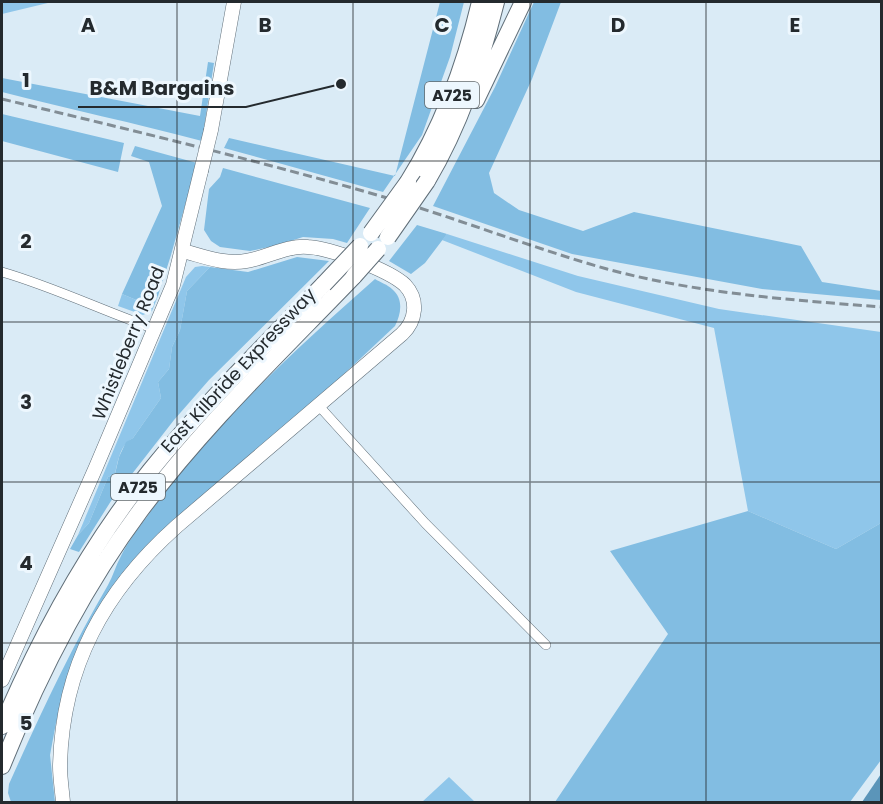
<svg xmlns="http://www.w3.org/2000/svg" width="883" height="804" font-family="Poppins,sans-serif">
	<rect width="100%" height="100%" fill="#daebf6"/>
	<!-- green -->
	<path fill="#8fc6ea" d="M2 2H52L2 14Z
		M447 234 578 276 719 309 881 332V523L836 549 748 511 714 328 576 292 442 240Z
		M202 266 210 267 187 291 180 330 172 347 169 369 158 382 161 398 133 438C120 445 118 461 115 474L108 477 89 523 78 535 186 277 195 267Z
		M122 294 141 302 158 296 152 311 143 315 118 306Z
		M449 777 475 802H422Z"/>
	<!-- forest -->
	<path fill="#82bde2" d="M440 2H464L450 57 422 135 383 192 224 148 229 138 395 176Z
		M534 2H561L532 79 489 173 494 193 519 210 583 231 634 212 801 246 822 282 881 291V300L762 289 572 254 433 206 495 87Z
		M208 62 214 63 202 141C135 123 68 109 2 92V78L200 116Z
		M2 114 124 143 118 172 2 141Z
		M135 146 197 163 171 255 158 296 141 302 122 294 162 206 149 162 131 156Z
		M223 168 370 208 347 243 333 239 303 237 278 245 250 251 220 247 211 241 204 230 209 189 220 177Z
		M417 225 447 234 425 263 411 274 389 261Z
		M297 257 329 261 209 380 174 420 111 501 79 552 70 549 78 535 89 523 108 477 115 474 119 457 126 442 133 438 161 398 158 382 169 369 172 347 180 330 187 291 210 267 248 272Z
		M375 279C380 282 388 285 392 289 404 299 401 314 395 326L310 406 173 522 137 556 100 605 72 665 56 723 50 755 55 802H11L8 793 9 784C40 715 70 650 108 585 113 576 116 565 121 556 127 543 137 530 146 518 210 428 292 352 375 279Z
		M748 511 836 549 881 523V760L850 802H555L668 634 610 551Z"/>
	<!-- water -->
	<path fill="#5b95b9" d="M881 774V802H862Z"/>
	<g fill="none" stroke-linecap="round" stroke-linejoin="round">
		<!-- street casing -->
		<g stroke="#606e78" stroke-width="10">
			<path id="street" d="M2 272C54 287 103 311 155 329
				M319 406 425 523 546 645"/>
		</g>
		<!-- secondary casing -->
		<g stroke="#606e78" stroke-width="15">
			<path id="secondary" d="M211 130 234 2
				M2 680 96 467 173 285 201 171
				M63 802C62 790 60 778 60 766 62 667 104 591 177 526L402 334C416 321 419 300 405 285 389 270 330 248 308 247 286 245 267 258 246 261 224 265 203 256 183 251"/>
		</g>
		<!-- highway casing -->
		<g stroke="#606e78" stroke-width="18">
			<path id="highway" d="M476 100 523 2
				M427 181C460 125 480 65 496 2
				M408 182C443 126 465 65 480 2
				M2 726C41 635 88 548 150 471 204 404 265 345 324 284
				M2 766C38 676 82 589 140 511 203 426 281 352 354 276"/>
		</g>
		<!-- street -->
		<use href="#street" stroke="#fff" stroke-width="9"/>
		<!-- secondary -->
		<use href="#secondary" stroke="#fff" stroke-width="14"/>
		<!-- highway -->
		<use href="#highway" stroke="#fff" stroke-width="16"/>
		<!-- rail -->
		<path stroke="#828d95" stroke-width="3" stroke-dasharray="9 4.5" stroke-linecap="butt" d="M2 99C127 129 252 159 377 195 454 217 529 247 607 269 695 293 790 300 882 307"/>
		<!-- secondary-bridge casing -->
		<g stroke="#606e78" stroke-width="15" stroke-linecap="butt">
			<path id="secondary-bridge" d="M201 171 211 130"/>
		</g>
		<!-- highway-bridge casing -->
		<g stroke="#606e78" stroke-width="18" stroke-linecap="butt">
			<path id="highway-bridge" d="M371 233 408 182
				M388 237 427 181
				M354 276 378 249
				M324 284 360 246"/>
		</g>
		<!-- secondary-bridge -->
		<use href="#secondary-bridge" stroke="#fff" stroke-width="14"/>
		<!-- highway-bridge -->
		<use href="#highway-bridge" stroke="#fff" stroke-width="16"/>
	</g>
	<!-- grid -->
	<path fill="none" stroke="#242a2e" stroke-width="1.5" stroke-opacity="0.55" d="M177 2V802M353 2V802M530 2V802M706 2V802M2 161H882M2 322H882M2 482H882M2 643H882"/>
	<g text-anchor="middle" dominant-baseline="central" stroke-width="6" stroke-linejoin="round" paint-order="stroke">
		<!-- shield labels -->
		<g fill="#edf7fe" stroke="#60686c" stroke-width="1.5">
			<rect x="425" y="82" width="54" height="26" rx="4.5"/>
			<rect x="111" y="474" width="54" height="26" rx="4.5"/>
		</g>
		<g font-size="16" font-weight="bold" fill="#242a2e">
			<text x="452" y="95">A725</text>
			<text x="138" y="487">A725</text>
		</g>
		<!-- street labels -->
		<g font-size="18" fill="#242a2e" stroke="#edf7fe">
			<text transform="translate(128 343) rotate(-68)">Whistleberry Road</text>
			<text transform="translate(238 370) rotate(-47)">East Kilbride Expressway</text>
		</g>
	</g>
	<g font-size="20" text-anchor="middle" font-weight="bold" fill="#242a2e" stroke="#edf7fe" stroke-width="6" stroke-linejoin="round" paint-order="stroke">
		<text x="88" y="32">A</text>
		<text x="265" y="32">B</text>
		<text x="442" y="32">C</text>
		<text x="618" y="32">D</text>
		<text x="795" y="32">E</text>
		<text x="26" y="87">1</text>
		<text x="26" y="248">2</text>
		<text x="26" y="409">3</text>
		<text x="26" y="570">4</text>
		<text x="26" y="730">5</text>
	</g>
	<!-- callouts -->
	<path fill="none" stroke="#242a2e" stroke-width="2" d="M341 84L246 107H78"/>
	<circle fill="#242a2e" stroke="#edf7fe" stroke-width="2" cx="341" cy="84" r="6"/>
	<g font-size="20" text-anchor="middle" font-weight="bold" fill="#242a2e" stroke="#edf7fe" stroke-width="6" stroke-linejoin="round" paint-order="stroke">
		<text x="162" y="95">B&amp;M Bargains</text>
	</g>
	<!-- border -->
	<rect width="883" height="804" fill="none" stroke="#242a2e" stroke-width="6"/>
</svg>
